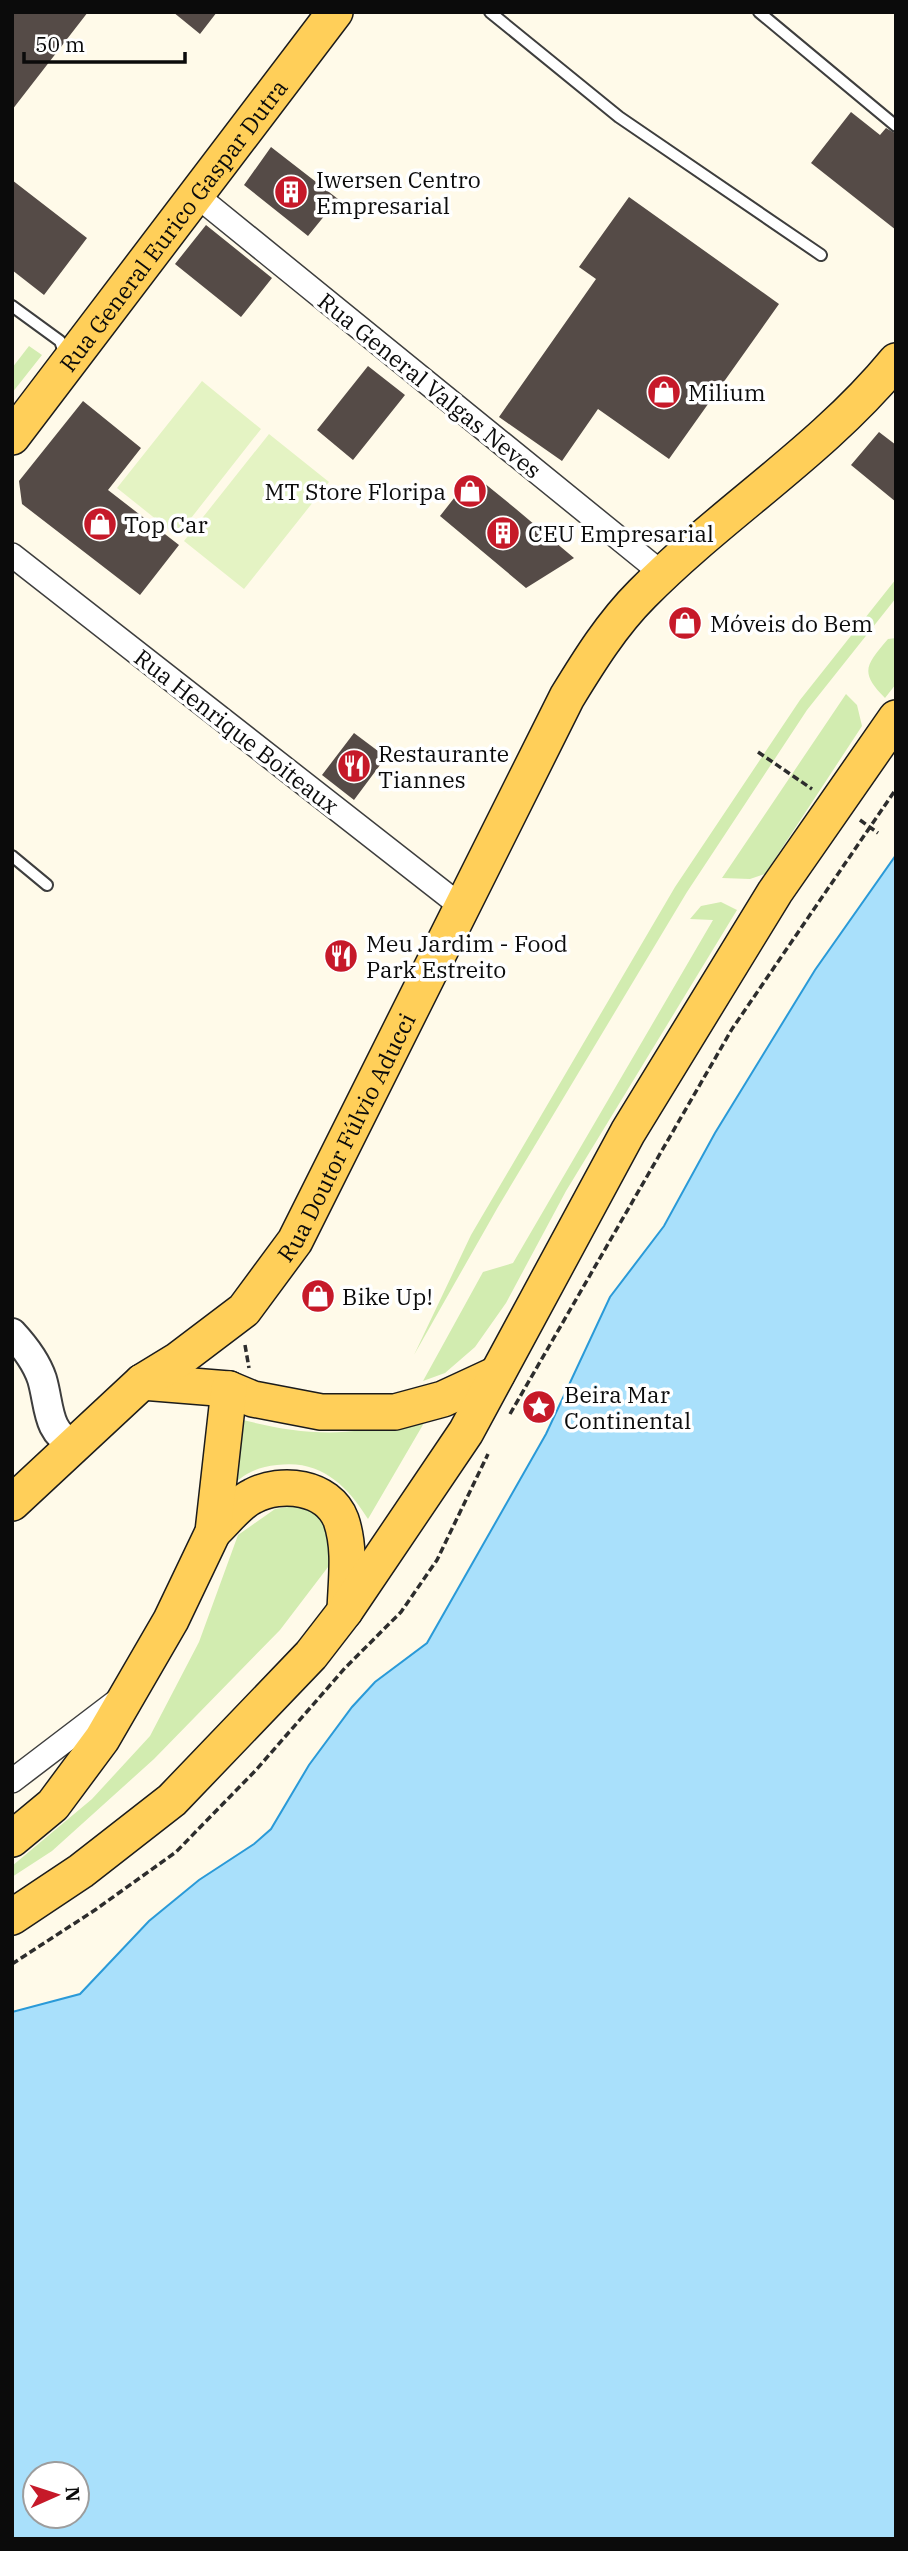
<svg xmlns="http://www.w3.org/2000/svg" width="908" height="2551" font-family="'IBM Plex Serif',serif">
	<rect width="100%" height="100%" fill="#fffae9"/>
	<!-- green -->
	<path fill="#d2ecb0" d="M29 346 42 355 12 393V368Z
		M896 579V598L807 710 687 892 498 1207 414 1355 471 1235 675 887 800 700Z
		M896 638V684L885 698C859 672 866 665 888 639Z
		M846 694 857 705 862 726 765 874 750 879 722 878Z
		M721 902 737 910 566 1191 506 1303 475 1347 445 1373 423 1381 483 1272 513 1263 713 920 690 919 701 906Z
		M431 1411 368 1519C347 1485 320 1459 277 1465 259 1467 246 1472 233 1485L243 1420C283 1430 321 1436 363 1430 385 1428 409 1417 431 1411Z
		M313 1503 341 1550 280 1630 154 1759 52 1851 12 1877V1866L92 1799 150 1736 199 1642 238 1535 275 1509Z"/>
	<!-- pitch -->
	<path fill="#e4f3c3" d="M202 381 261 429 177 536 117 488Z
		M269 434 329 482 244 589 184 541Z"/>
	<!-- water -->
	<path fill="#a9e0fb" stroke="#2a9ad8" stroke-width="2" fill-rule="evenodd" d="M896 855V2539H12V2012L80 1994 149 1921 199 1880 254 1844 271 1829 309 1765 352 1707 375 1682 427 1643 546 1434 610 1297 664 1226 715 1133 815 970ZM35 2474H77V2516H35Z"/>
	<!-- building -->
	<path fill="#554b47" d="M12 12H88L12 110Z
		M173 12H217L200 34Z
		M851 112 880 135 886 128 896 134V230L811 163Z
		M271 147 338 199 308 236 244 185Z
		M12 180 87 238 44 295 12 270Z
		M629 197 779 304 669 459 598 409 562 461 499 417 596 279 579 267Z
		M206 225 272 278 241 317 175 264Z
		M368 366 405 395 353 460 317 430Z
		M83 401 141 448 108 490 179 545 140 595 22 504 19 481Z
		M879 432 896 445V502L851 465Z
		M473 474 516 509 574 558 526 588 440 516Z
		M354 733 386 757 354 800 322 775Z"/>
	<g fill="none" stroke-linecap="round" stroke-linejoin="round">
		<!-- service casing -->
		<g stroke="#3e3e3e" stroke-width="14">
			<path id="service" d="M490 12 619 117 821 255
				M759 12 896 126
				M12 306 60 341 65 355
				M12 856 47 885"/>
		</g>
		<!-- minor casing -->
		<g stroke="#3e3e3e" stroke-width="26">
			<path id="minor" d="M196 195 664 575
				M12 555 462 907
				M12 1781 117 1701"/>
		</g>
		<!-- tertiary casing -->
		<g stroke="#3e3e3e" stroke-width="32">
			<path id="tertiary" d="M12 1333C25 1347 36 1361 42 1379 50 1406 46 1432 74 1445"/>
		</g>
		<!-- primary casing -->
		<g stroke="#1c1c1c" stroke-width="38">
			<g id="primary">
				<path id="s1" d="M12 437 335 12"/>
				<path d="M142 1382 229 1389 253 1399 321 1412H395L443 1399 497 1374"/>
				<path id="s2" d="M12 1503 142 1382 178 1360 244 1310 295 1241 567 697C589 661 612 624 642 594 723 512 822 451 896 361"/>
				<path d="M213 1532C225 1521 238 1503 253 1496 281 1481 328 1486 341 1520 351 1549 346 1581 345 1611"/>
				<path d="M12 1839 53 1805 102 1739 171 1620 213 1532 229 1389"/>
				<path d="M12 1917 81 1871 172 1800 311 1655 345 1611 466 1432 628 1132 775 892 896 718"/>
			</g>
		</g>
		<!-- path -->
		<path stroke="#2d2d2d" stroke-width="3.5" stroke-dasharray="7 3.5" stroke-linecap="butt" d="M758 752 812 789
			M860 820 878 833
			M245 1345 249 1368
			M510 1414 732 1029 896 789
			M12 1964 95 1910 176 1852 256 1770 345 1668 401 1612 437 1560 488 1454"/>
		<!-- service -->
		<use href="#service" stroke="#fff" stroke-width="10"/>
		<!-- minor -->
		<use href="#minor" stroke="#fff" stroke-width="23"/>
		<!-- tertiary -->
		<use href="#tertiary" stroke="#fff" stroke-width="28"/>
		<!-- primary -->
		<use href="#primary" stroke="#ffcf59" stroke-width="35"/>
	</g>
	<!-- icons -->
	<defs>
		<g id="building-disc" transform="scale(1.75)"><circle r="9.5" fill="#c61929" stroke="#fff"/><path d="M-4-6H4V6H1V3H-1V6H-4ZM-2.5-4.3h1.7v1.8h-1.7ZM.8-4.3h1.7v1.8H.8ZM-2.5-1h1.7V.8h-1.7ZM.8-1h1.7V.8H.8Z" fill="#fff"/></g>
		<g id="shop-disc" transform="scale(1.75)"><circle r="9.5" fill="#c61929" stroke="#fff"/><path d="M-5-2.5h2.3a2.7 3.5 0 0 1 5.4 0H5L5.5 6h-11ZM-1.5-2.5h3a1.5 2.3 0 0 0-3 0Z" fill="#fff"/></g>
		<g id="restaurant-disc" transform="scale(1.75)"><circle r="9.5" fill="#c61929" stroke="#fff"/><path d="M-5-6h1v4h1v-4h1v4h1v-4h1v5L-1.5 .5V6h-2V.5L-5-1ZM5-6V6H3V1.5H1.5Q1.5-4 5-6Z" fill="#fff"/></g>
		<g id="sight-disc" transform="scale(1.75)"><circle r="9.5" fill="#c61929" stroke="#fff"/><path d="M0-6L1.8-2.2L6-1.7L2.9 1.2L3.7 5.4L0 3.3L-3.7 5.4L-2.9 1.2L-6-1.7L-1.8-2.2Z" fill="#fff"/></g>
	</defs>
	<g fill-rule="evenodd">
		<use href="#building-disc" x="291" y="192"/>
		<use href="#shop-disc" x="664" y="392"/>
		<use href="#shop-disc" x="470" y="491"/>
		<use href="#shop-disc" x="100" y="524"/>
		<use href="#building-disc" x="503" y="533"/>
		<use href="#shop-disc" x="685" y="623"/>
		<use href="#restaurant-disc" x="354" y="766"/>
		<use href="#restaurant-disc" x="341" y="956"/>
		<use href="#shop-disc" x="318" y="1296"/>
		<use href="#sight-disc" x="539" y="1407"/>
	</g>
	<g text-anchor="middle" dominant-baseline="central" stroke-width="7" stroke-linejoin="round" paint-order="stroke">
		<!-- poi labels -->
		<g font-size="23" fill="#0b0b0b" stroke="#fff" text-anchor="start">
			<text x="316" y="179">Iwersen Centro<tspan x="316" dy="26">Empresarial</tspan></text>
			<text x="688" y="392">Milium</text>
			<text x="446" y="491" text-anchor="end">MT Store Floripa</text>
			<text x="124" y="524">Top Car</text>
			<text x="528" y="533">CEU Empresarial</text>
			<text x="710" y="623">Móveis do Bem</text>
			<text x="378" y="753">Restaurante<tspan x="378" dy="26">Tiannes</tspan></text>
			<text x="366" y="943">Meu Jardim - Food<tspan x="366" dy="26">Park Estreito</tspan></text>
			<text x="342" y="1296">Bike Up!</text>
			<text x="564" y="1394">Beira Mar<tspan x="564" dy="26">Continental</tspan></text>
		</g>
		<!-- street labels -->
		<g font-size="23" fill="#0b0b0b" stroke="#fff">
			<text stroke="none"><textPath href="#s1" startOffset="266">Rua General Eurico Gaspar Dutra</textPath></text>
			<text transform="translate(430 385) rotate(39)">Rua General Valgas Neves</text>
			<text transform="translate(237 731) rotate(38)">Rua Henrique Boiteaux</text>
			<text stroke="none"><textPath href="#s2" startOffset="504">Rua Doutor Fúlvio Aducci</textPath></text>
		</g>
	</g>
	<!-- border -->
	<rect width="908" height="2551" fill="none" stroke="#0b0b0b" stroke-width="28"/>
	<!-- north arrow -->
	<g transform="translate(56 2495) rotate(87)"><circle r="33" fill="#ffffff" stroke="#9d9d9d" stroke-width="2"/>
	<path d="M0-5L12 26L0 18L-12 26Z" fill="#c61929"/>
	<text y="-10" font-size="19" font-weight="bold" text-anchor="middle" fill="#0b0b0b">N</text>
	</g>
	<!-- scale -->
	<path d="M24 52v10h161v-10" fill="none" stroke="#0b0b0b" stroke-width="3.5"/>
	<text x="35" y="52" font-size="21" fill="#0b0b0b" stroke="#ffffff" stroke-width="5" paint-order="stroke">50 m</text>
</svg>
